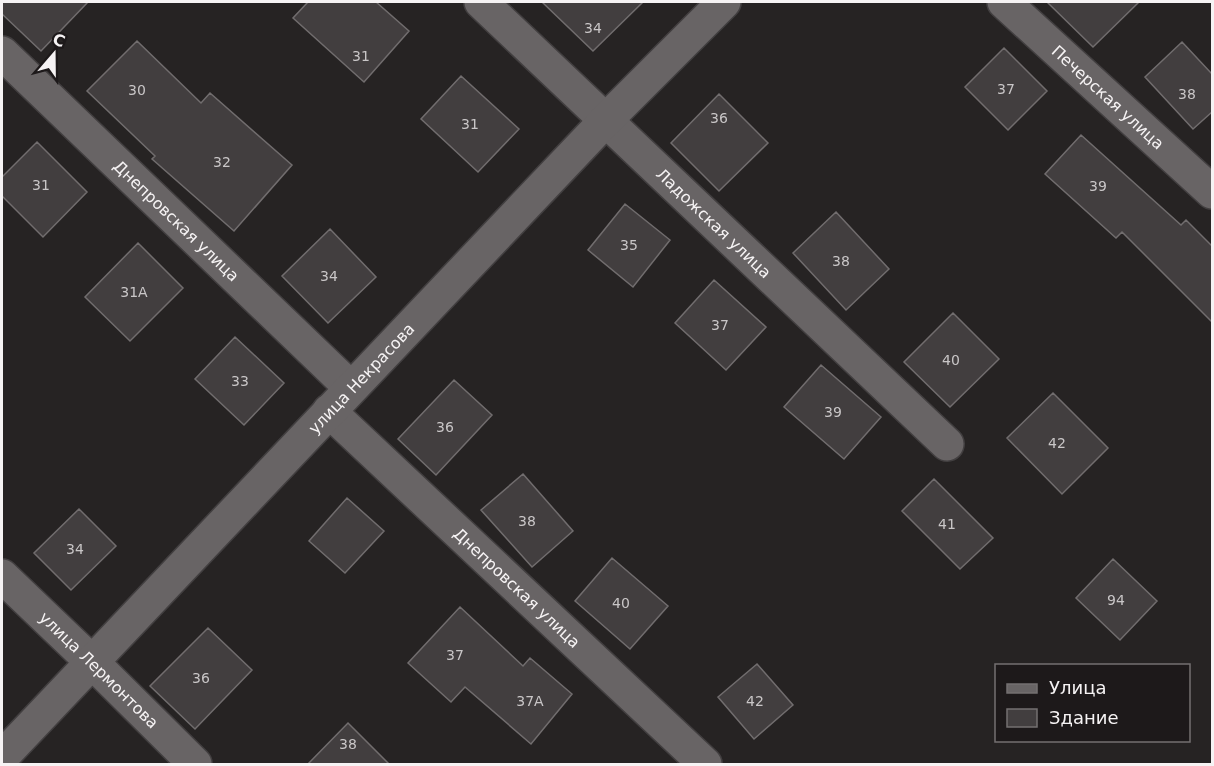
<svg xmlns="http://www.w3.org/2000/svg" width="1214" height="766" font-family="'DejaVu Sans',sans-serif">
	<rect width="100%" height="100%" fill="#262323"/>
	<!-- building -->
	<path fill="#423e3f" stroke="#716d6e" stroke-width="1.5" d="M2 2H88L41 51 2 14Z
		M308 2H376L409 31 364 82 293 18Z
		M542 2H643L593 51Z
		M1047 2H1139L1093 47Z
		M137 41 201 103 210 93 292 165 234 231 152 159 155 156 87 91Z
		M1182 42 1212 74V112L1193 129 1145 77Z
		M1004 48 1047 91 1008 130 965 87Z
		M461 76 519 129 478 172 421 119Z
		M719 94 768 143 719 191 671 143Z
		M1081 135 1181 225 1186 220 1212 246V322L1122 232 1116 238 1045 174Z
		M37 142 87 192 43 237 2 196V177Z
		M625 204 670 240 633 287 588 250Z
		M836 212 889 269 846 310 793 253Z
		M330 229 376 277 328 323 282 276Z
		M138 243 183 288 130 341 85 297Z
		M714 280 766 327 726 370 675 323Z
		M953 313 999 359 950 407 904 362Z
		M235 337 284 383 244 425 195 379Z
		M821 365 881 417 844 459 784 407Z
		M454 380 492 415 436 475 398 439Z
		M1053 393 1108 448 1062 494 1007 438Z
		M523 474 573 531 532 567 481 510Z
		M934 479 993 538 960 569 902 511Z
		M347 498 384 531 345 573 309 541Z
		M79 509 116 546 71 590 34 553Z
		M612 558 668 606 630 649 575 601Z
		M1113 559 1157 601 1120 640 1076 598Z
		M460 607 523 666 530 658 572 694 531 744 465 687 451 702 408 663Z
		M208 628 252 670 195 729 150 686Z
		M757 664 793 705 754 739 718 697Z
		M348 723 390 765H307Z"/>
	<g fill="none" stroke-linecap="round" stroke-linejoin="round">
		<!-- minor casing -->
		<g stroke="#423f40" stroke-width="36">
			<g id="minor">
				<path id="s1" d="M481 2 947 444"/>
				<path id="s2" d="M1004 2 1212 192"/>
				<path id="s3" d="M2 53 351 388"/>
				<path id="s4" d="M329 411 705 764"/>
				<path id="s5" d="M2 576 91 661 195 764"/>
				<path id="s6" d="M2 757 606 120 724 2"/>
			</g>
		</g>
		<!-- minor -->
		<use href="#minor" stroke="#686465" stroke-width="33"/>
	</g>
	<g text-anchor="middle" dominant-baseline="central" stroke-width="6" stroke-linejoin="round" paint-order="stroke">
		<!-- number labels -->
		<g font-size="14" fill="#c9c6c7">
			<text x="593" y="28">34</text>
			<text x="361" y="56">31</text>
			<text x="1006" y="89">37</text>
			<text x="137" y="90">30</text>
			<text x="1187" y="94">38</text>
			<text x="719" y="118">36</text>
			<text x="470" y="124">31</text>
			<text x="222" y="162">32</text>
			<text x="41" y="185">31</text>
			<text x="1098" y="186">39</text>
			<text x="629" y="245">35</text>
			<text x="841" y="261">38</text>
			<text x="329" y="276">34</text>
			<text x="134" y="292">31А</text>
			<text x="720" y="325">37</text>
			<text x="951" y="360">40</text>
			<text x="240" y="381">33</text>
			<text x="833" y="412">39</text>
			<text x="445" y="427">36</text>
			<text x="1057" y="443">42</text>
			<text x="527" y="521">38</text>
			<text x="947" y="524">41</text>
			<text x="75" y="549">34</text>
			<text x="1116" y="600">94</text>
			<text x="621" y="603">40</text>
			<text x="455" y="655">37</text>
			<text x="201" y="678">36</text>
			<text x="530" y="701">37А</text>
			<text x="755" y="701">42</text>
			<text x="348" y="744">38</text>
		</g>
		<!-- street labels -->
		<g font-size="16" fill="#f6f3f4" stroke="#1d191a">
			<text stroke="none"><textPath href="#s2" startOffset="141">Печерская улица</textPath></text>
			<text stroke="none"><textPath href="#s3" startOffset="242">Днепровская улица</textPath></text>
			<text stroke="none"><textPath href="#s1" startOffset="321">Ладожская улица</textPath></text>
			<text stroke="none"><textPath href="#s6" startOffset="522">улица Некрасова</textPath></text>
			<text stroke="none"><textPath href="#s4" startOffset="258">Днепровская улица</textPath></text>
			<text stroke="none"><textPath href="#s5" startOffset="135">улица Лермонтова</textPath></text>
		</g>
	</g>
	<!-- border -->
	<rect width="1214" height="766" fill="none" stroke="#f6f3f4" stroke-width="6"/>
	<!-- legend -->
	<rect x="995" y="664" width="195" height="78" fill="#1d191a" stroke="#747071" stroke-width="1.5"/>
	<rect x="1007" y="684" width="30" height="9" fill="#686465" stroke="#747071" stroke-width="1.5"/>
	<text x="1049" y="694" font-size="18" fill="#f6f3f4">Улица</text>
	<rect x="1007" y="709" width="30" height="18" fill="#423e3f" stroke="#747071" stroke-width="1.5"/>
	<text x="1049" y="724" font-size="18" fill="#f6f3f4">Здание</text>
	<!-- north arrow -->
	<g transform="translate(54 54) rotate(20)" stroke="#1d191a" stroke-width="4.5" paint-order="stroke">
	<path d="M0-4.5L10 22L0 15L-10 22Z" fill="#f6f3f4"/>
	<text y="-9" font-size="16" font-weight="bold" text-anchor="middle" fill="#f6f3f4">С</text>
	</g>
</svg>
